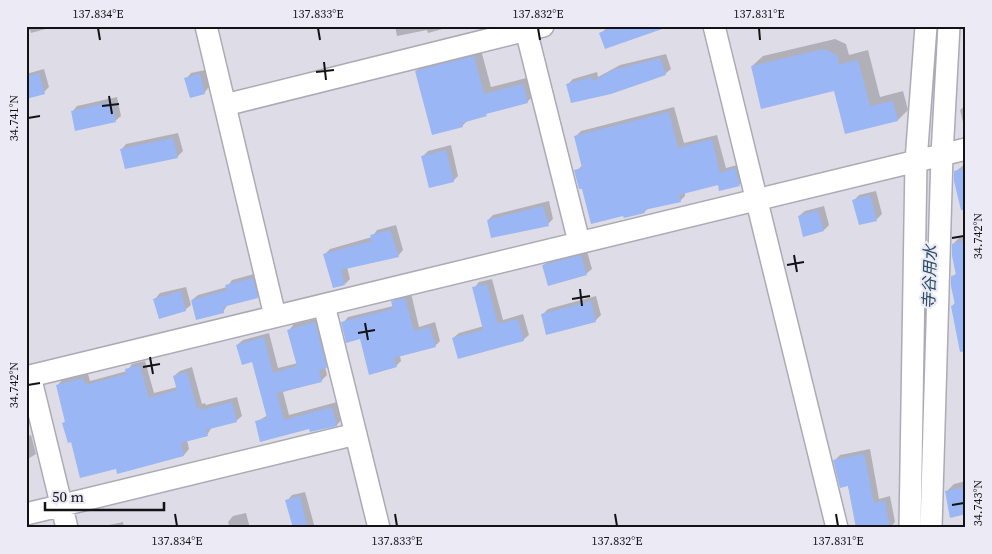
<svg xmlns="http://www.w3.org/2000/svg" width="992" height="554" font-family="'Source Serif 4','Noto Sans JP',serif">
	<rect width="100%" height="100%" fill="#dedde7"/>
	<!-- shadow -->
	<path fill="#0003" d="M26 26H57L31 33 30 30 26 31Z
		M395 26H453L428 33 427 30 397 36Z
		M609 26H657L601 33Z
		M835 39 846 44 849 55 868 50 880 97 903 91 908 110 898 120 835 90 752 66 763 56Z
		M481 50 491 87 530 77 534 95 527 102 489 112 468 120 462 126 416 71 424 64Z
		M666 54 671 69 665 74 568 84 573 79 597 72 598 77 620 65Z
		M44 69 49 87 44 92 26 97V74Z
		M205 70 209 87 204 93 186 79 191 73Z
		M117 97 121 116 115 121 72 112 77 106Z
		M966 105V130H965L960 110Z
		M674 107 684 143 717 135 726 168 741 164 745 179 740 184 719 183 685 192V196L680 201 649 208 644 212 583 187 576 171 583 165 575 137 581 131Z
		M178 133 183 151 177 157 121 150 126 144Z
		M451 145 458 176 453 181 423 156 428 151Z
		M966 163V203L955 172Z
		M876 191 882 214 876 220 854 200 859 195Z
		M549 201 553 219 548 224 488 220 493 215Z
		M824 206 829 225 824 230 799 216 805 211Z
		M396 225 403 250 398 256 347 267 350 279 345 284 325 254 330 249 372 237 377 230Z
		M966 237V331L952 306 956 302 952 277 957 273 953 244 959 238Z
		M587 251 592 269 586 274 544 265 549 260Z
		M258 273 263 291 257 297 228 304 223 312 192 300 198 295 227 287 232 280Z
		M492 279 503 320 523 314 529 335 523 340 453 338 459 333 484 326 474 288 479 282Z
		M186 287 191 305 185 310 155 299 160 293Z
		M411 293 419 327 435 322 440 341 435 346 400 356 401 361 396 366 343 323 348 317 393 306 392 302 398 296Z
		M596 296 601 315 595 321 543 314 548 309Z
		M320 318 331 361 325 367 327 375 321 381 283 392 289 415 337 402 342 419 337 425 310 428 256 422 268 415 253 361 237 345 243 340 269 333 278 368 298 363 289 330 294 324Z
		M145 361 154 393 177 387 174 376 180 371 192 367 202 404 205 403 206 405 237 397 242 416 236 421 212 427 207 435 187 440 189 449 184 455 117 467 72 441 64 423 66 420 57 386 62 380 88 374 90 381 127 371 132 364Z
		M31 435 36 454 26 460V437Z
		M870 449 879 499 890 496 895 522 890 528H857L848 485 835 460 840 455Z
		M966 481V513L946 492 954 484Z
		M305 492 315 528H294L287 501 292 495Z
		M246 513 250 528H230L228 522 233 516Z
		M123 522 124 528H95Z"/>
	<!-- building -->
	<path fill="#9ab6f4" d="M616 26H665V28L605 49 599 33Z
		M824 49 837 55 839 64 858 60 870 106 893 101 898 121 845 134 834 91 761 109 751 66Z
		M474 56 484 94 523 84 528 103 486 114 487 116 462 123 463 127 432 135 415 71Z
		M660 58 666 75 611 94 571 103 566 84 592 77 593 81 613 70Z
		M39 73 45 94 26 99V77Z
		M200 74 205 94 190 98 184 78Z
		M111 102 116 122 75 131 71 111Z
		M669 112 678 148 712 139 720 173 735 168 740 186 719 191 718 185 679 195 681 202 644 210 645 213 624 218 623 216 591 224 582 189H579L574 170 582 168 574 136Z
		M173 138 178 158 125 169 120 149Z
		M446 150 454 182 429 188 421 156Z
		M966 168V210H961L954 181V171Z
		M870 195 877 221 859 225 852 200Z
		M543 206 549 226 491 238 487 220Z
		M818 210 824 231 803 237 798 216Z
		M390 230 399 257 341 270 345 285 333 288 323 254 372 241 370 235Z
		M966 240V351L960 352 951 306 955 305 951 286V276L956 275 952 256V244Z
		M581 255 587 275 548 286 542 265Z
		M253 278 258 298 223 307 224 313 196 320 191 300 227 290 225 285Z
		M487 284 498 324 518 319 524 341 458 359 452 338 483 330 472 287Z
		M181 291 186 311 159 319 153 299Z
		M405 298 414 331 430 327 436 347 394 358 397 367 369 375 360 339 346 343 341 322 393 309 391 301Z
		M591 301 596 322 546 335 541 314Z
		M315 322 327 368 319 370 322 382 277 393 284 420 332 407 337 426 310 432 309 429 260 442 255 421 267 418 252 362 242 365 236 345 264 337 273 373 297 366 287 330Z
		M140 365 149 398 177 390 173 376 187 372 197 408 200 407 201 410 232 402 237 422 206 430 208 436 181 443 184 456 117 474 116 469 80 478 71 442 68 443 62 423 65 422 56 385 83 378 85 385 126 374 125 369Z
		M864 454 874 503 885 501 890 528H856L848 486 840 488 833 460Z
		M966 487V514L950 518 945 491Z
		M300 496 307 525 293 528 285 500Z"/>
	<g fill="none" stroke-linecap="round" stroke-linejoin="round">
		<!-- minor casing -->
		<g stroke="#acaab5" stroke-width="24">
			<path id="minor" d="M206 26 275 316
				M525 26 579 242
				M714 26 837 528
				M225 105 543 26
				M324 305 379 528
				M30 376 67 528
				M26 377 966 149
				M26 514 356 434
				M910 528 916 161 926 26
				M931 528 942 155 949 26"/>
		</g>
		<!-- minor -->
		<use href="#minor" stroke="#fff" stroke-width="21"/>
	</g>
	<!-- ticks -->
	<path fill="none" stroke="#131216" stroke-width="2" d="M98 28 100 40M318 28 320 40M538 28 540 40M759 28 760 40M324 62 326 80M316 72 334 70M109 96 112 114M102 106 119 104M28 118 40 116M952 238 964 236M794 255 797 272M787 265 804 262M580 289 582 306M572 299 590 296M365 323 368 340M358 333 375 330M150 357 153 374M143 367 160 364M28 385 40 383M952 505 964 503M175 514 177 526M395 514 397 526M615 514 617 526M836 514 838 526"/>
	<g text-anchor="middle" dominant-baseline="central" stroke-width="4.5" stroke-linejoin="round" paint-order="stroke">
		<!-- water labels -->
		<g font-size="16" font-style="italic" fill="#244b62" stroke="#eceaf4">
			<text transform="translate(929 277) rotate(-88)">寺谷用水</text>
		</g>
	</g>
	<!-- border -->
	<rect width="992" height="554" fill="none" stroke="#eceaf4" stroke-width="55"/>
	<!-- scale -->
	<path d="M45 502v8h119v-8" fill="none" stroke="#131216" stroke-width="2.5"/>
	<text x="52" y="502" font-size="15" fill="#131216" stroke="#eceaf4" stroke-width="4" paint-order="stroke">50 m</text>
	<rect x="28" y="28" width="936" height="498" fill="none" stroke="#131216" stroke-width="2"/>
	<g font-size="12" text-anchor="middle" fill="#131216">
		<text x="98" y="18">137.834°E</text>
		<text x="318" y="18">137.833°E</text>
		<text x="538" y="18">137.832°E</text>
		<text x="759" y="18">137.831°E</text>
		<text transform="translate(14 118) rotate(-90)" y="4">34.741°N</text>
		<text transform="translate(978 236) rotate(-90)" y="4">34.742°N</text>
		<text transform="translate(14 385) rotate(-90)" y="4">34.742°N</text>
		<text transform="translate(978 503) rotate(-90)" y="4">34.743°N</text>
		<text x="177" y="545">137.834°E</text>
		<text x="397" y="545">137.833°E</text>
		<text x="617" y="545">137.832°E</text>
		<text x="838" y="545">137.831°E</text>
	</g>
</svg>
